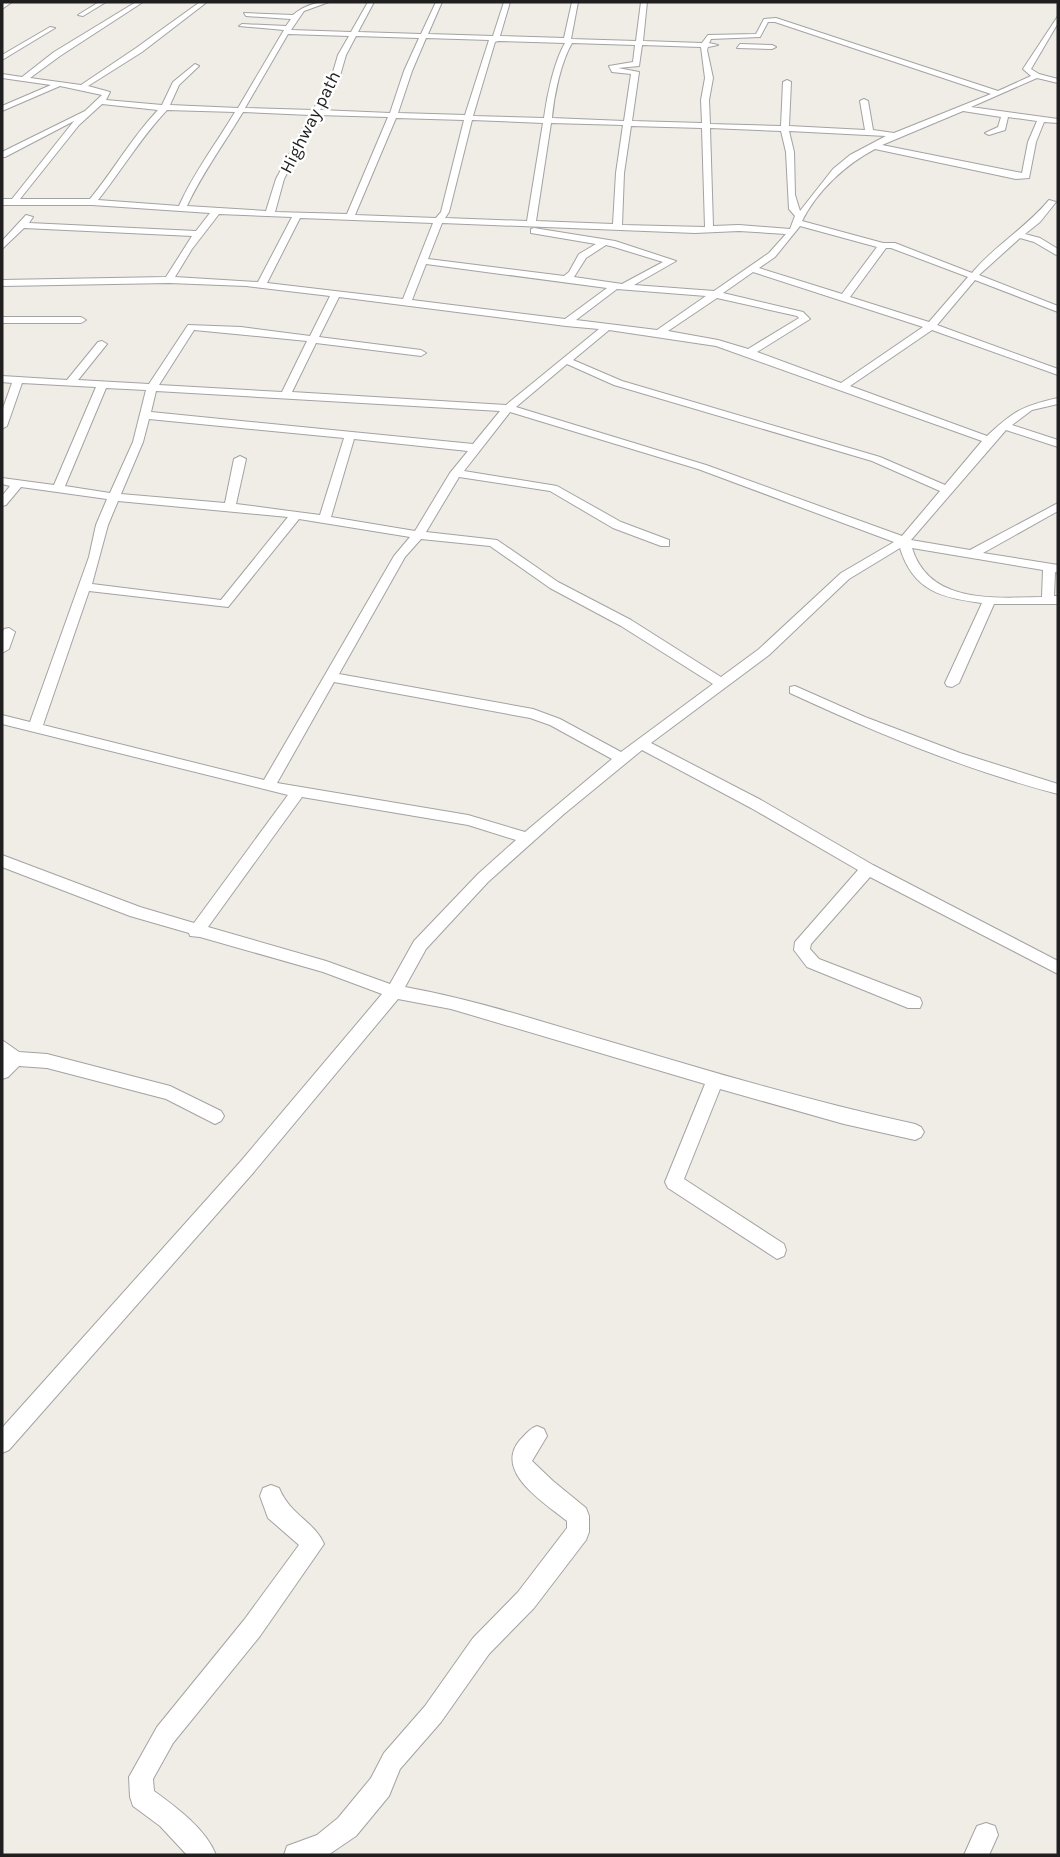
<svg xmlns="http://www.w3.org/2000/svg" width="1060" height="1857" font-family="Karla,sans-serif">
	<rect width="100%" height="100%" fill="#f0ece6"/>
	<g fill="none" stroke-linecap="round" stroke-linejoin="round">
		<!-- street casing -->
		<g stroke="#a3a3a3" stroke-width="2">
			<path id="street" d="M5 2H12L2 9V4Z
				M99 2H106L83 16 78 15Z
				M136 2H143L60 56 30 78 81 85 136 48 200 2H207L142 52 88 86 110 92 106 100 162 105 173 82 195 64 199 66 179 85 170 105 238 108 284 30 239 26 242 24 286 26 291 19 246 16 244 13 293 15C303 6 316 2 329 2L304 11 291 30 351 32 368 2H374L358 32 421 34 436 2H442L428 34 493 36 504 2H510L500 36 564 38 572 2H578L571 39 636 41 641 2H647L643 41 702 43 708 35 756 34 764 19 776 18 998 91 1031 76 1023 69 1058 16V23L1031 69 1039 74 1058 79V83L1037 78 971 107 1058 119V123L1044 122 1036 142 1029 178 1016 179 875 149C846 164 817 191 802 221L883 243H895L972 273C995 245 1026 228 1049 200L1056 202 1040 222 1025 234 1040 238 1058 249V256L1034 242 1020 238 979 275 1058 306V312L975 280 937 325 1058 369V375L932 330 850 386 987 436C1014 411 1022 406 1058 398V404L1032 410 1012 425 1058 440V447L1006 430 911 540 970 550 1058 503V511L983 553 1058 565V573L1055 572 1054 596H1058V604H994L959 683 952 687 947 686 945 683 982 603C942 598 913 591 900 548L849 579 769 655 651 743 761 800 873 865 1058 961V974L870 877 811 944 810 949 819 959 920 998 922 1003 920 1008H908L807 967 794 950 795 942 858 870 751 808 642 750 564 814 488 882 426 949 405 987C472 999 536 1020 601 1039 705 1070 809 1101 915 1124L921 1127 924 1132 921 1137 915 1140 844 1124 720 1089 684 1179 784 1244 786 1250 784 1256 777 1259 668 1188 665 1182 705 1084 451 1009 398 999 253 1173 9 1450 2 1453V1428L241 1161 382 994 323 972 200 937 190 936 189 933 130 916 2 867V855L140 907 194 923 288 795 2 724V715L30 722 89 557 96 525 107 499 21 487 6 505 2 506V496L10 486 2 484V478L54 485 96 387 22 383 7 426 2 429V411L12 383 2 382V376L67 380 98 342 102 341 107 344 78 380 149 384 188 325 241 327 310 336 330 296 246 286 169 283 2 286V280L166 277 192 236 24 228 2 249V241L26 215 33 217 29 223 196 231 210 213 92 205H2V199H12L74 121 5 157H2V152L85 111 102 95 60 86 2 111V106L51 85 2 78V74L22 77 54 52ZM768 22H775L991 94 894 133 873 130 868 101 864 99 860 101 865 130 789 126 791 82 787 80 783 82 781 126 710 124 709 100 713 78 707 50 708 47 718 45 709 43 711 39 760 37ZM288 34 349 36 338 55 331 79 313 110 245 108ZM356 36 419 38 404 71 390 113 320 110 339 79 346 55ZM426 38 489 40 465 115 398 113 412 71ZM498 41 565 43C554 62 547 95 544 118L473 116 495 42ZM572 43 635 45 633 62 609 66 612 72 631 74 624 121 552 118C554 95 561 62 572 43ZM642 45 701 47 705 78 701 100 702 123 632 121 639 72 618 68 639 66ZM102 104 158 110C132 137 114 170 90 199H20L79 125ZM167 110 235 112C216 144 194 172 179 206L98 200C122 170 141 137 167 110ZM963 111 1001 117 998 127 985 133 989 135 1005 130 1008 117 1037 121 1028 142 1022 173 882 145ZM243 112 310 115 276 179 266 211 187 206C202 173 224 144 243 112ZM317 115 388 117 347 214 275 212 284 179ZM396 118 464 120 441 212 436 218 355 215ZM472 120 543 123 527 221 445 218 449 212ZM551 123 623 125 616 173 613 224 536 221ZM631 126 702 128 705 227 622 225 624 173ZM710 128 781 131 786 152 789 209 795 216 790 229 739 225 713 226ZM789 131 886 136 850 155 833 169 800 211 795 195 794 152ZM219 214 292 217 258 282 175 277 192 249ZM300 218 433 223 403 299 267 283ZM442 223 695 233 739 231 786 234 769 253 714 291 634 285 676 261 615 241 534 228 531 229V233L596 244 579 254 569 272 564 276 428 259ZM800 226 877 247 842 294 759 268 775 257ZM606 245 614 247 663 262 622 284 574 277 586 258ZM886 248H891L968 277 929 322 850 297ZM426 264 607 288 565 319 412 300ZM753 272 923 327 841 383 757 352 810 319 803 312 723 293ZM617 289 706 296 657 330 576 320ZM339 297 566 326 599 329 506 405 292 392 316 343 421 356 426 353 421 350 319 337ZM717 298 797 316 799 318 748 349 718 340 668 331ZM194 330 307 341 282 392 159 385ZM609 330 716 346 982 441 945 485 880 457 622 381 573 360ZM567 364 614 385 872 461 940 491 902 536 706 465 516 407ZM106 388 146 390 133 442 110 493 65 486ZM156 391 500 411 473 444 151 412ZM510 412 698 469 894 542 841 573 759 649 721 677 631 620 558 582 497 540 426 532 459 477 550 491 613 528 661 546H669V540L621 522 557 486 464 471ZM149 419 344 438 320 515 236 504 246 459 240 456 234 459 225 503 121 494 143 442ZM354 439 468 451 450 473 415 531 331 517ZM118 501 288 517 221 600 92 584 108 525ZM299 519 410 537 394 556 264 780 43 725 89 591 228 607ZM421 539 490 546 550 588 621 626 713 684 621 752 560 719 533 709 339 674 405 557ZM912 548 1043 570 1042 597C994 598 929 604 912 548ZM334 682 530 718 550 725 612 759 525 832 468 815 277 783ZM302 797 468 825 516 840 478 874 414 941 390 984 326 961 208 927Z
				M50 27 55 28 2 60V55Z
				M740 44 772 45 776 47 772 49 737 48Z
				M2 317H81L86 320 81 323H2Z
				M9 628 15 632 9 649 2 653V634L4 629Z
				M795 686 865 717 960 753 1058 784V794C966 770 876 733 790 693V687Z
				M2 1040 19 1052 47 1054 170 1086 221 1111 224 1116 221 1121 215 1124 166 1099 47 1068 19 1066 8 1077 2 1079Z
				M537 1426 544 1429 547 1436 532 1461 553 1481 586 1508 589 1516V1532L586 1540 534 1608 489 1654 441 1722 400 1769 389 1796 356 1836 328 1855H284L287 1846 317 1835 338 1818 371 1778 384 1753 425 1706 473 1638 518 1592 567 1528V1521C545 1503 493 1472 520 1440 526 1434 529 1429 537 1426Z
				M271 1485 279 1488C290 1515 315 1522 324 1544L260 1636 173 1743 153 1779 154 1791C176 1807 206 1829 216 1855H187L160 1826 133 1806 130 1797 129 1777 157 1727 244 1620 299 1545 268 1518 260 1496 263 1488Z
				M986 1823 995 1826 998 1835 989 1855H964L977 1826Z"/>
		</g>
		<!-- street -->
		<use href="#street" fill="#fff" fill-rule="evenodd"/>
	</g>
	<g text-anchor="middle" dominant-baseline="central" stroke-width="5" stroke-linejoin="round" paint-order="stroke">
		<!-- far-street labels -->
		<g font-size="18" fill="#1f1f1f" stroke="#fff">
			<text transform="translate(310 122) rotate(-63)">Highway path</text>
		</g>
	</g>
	<!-- border -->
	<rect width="1060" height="1857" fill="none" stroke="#1f1f1f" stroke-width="7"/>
</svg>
